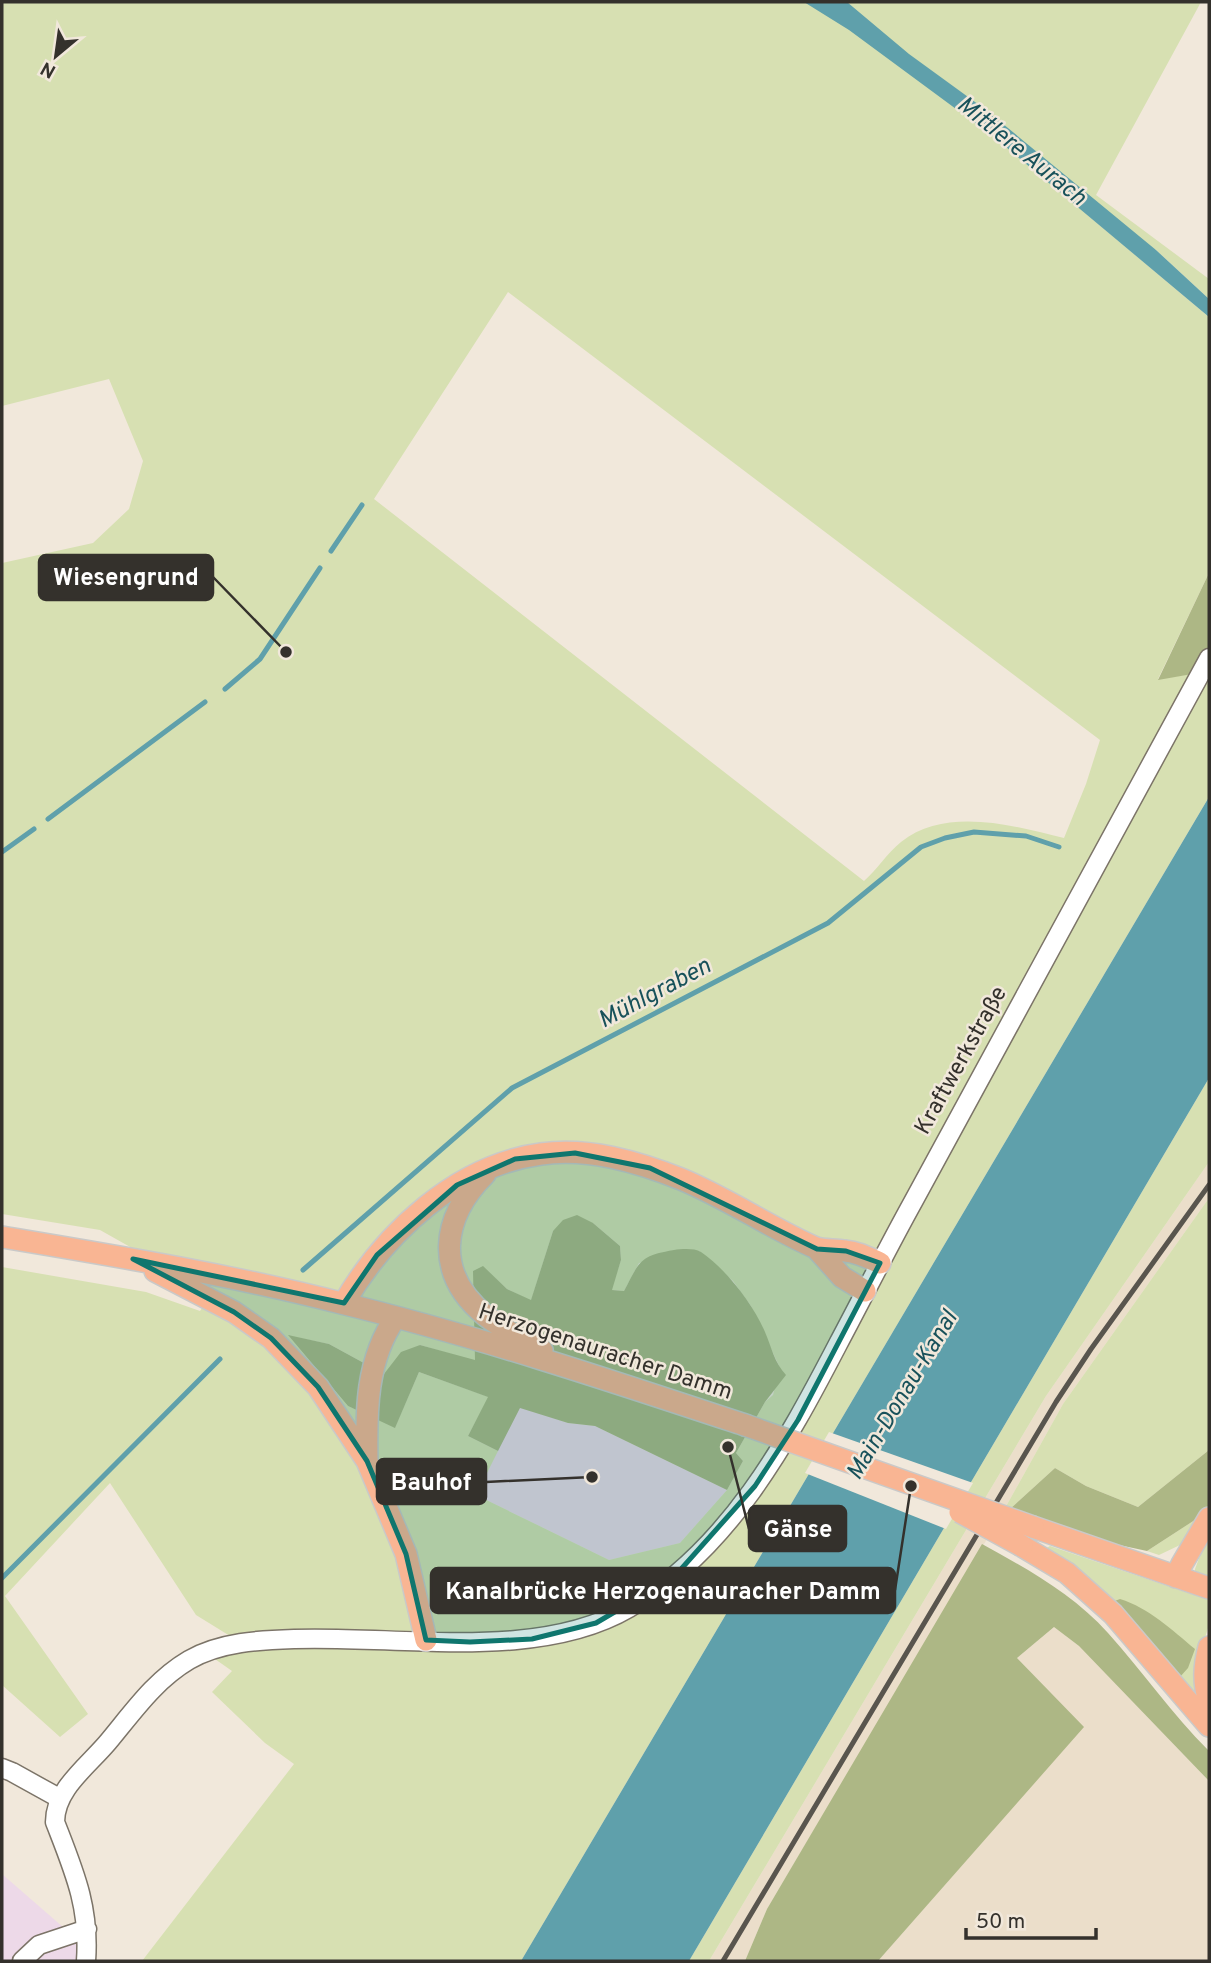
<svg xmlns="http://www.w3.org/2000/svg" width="1211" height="1963" font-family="Overpass,sans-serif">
	<rect width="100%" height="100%" fill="#f1e8db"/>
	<!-- built -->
	<path fill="#ebdeca" d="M1209 1162V1198L1063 1404 999 1519 767 1909 745 1961H709L1046 1396Z
		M1054 1627 1079 1646 1209 1781V1961H878L1083 1727 1017 1658Z"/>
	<!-- industrial -->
	<path fill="#edd9e8" d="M519 1407 568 1423 595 1426 727 1490 680 1543 609 1560 476 1495Z
		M2 1874 94 1954V1961H2Z"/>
	<!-- green -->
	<path fill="#d7e0b2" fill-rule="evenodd" d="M2 2H1201L1096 195 1209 279V299L1156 250 1084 212 1209 317V573L1158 679 1198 673 1209 651V797L521 1961H142L294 1764 265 1743 212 1692 232 1671 195 1645 230 1636 196 1615 110 1483 5 1596 88 1714 60 1737 2 1685V1267L146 1292 200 1311 212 1293 100 1230 2 1214V563L93 543 129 509 143 461 109 379 2 406ZM508 292 1100 740 1086 784 1064 838C1015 826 946 806 901 842 887 853 877 870 864 881L374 499ZM593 1223 620 1246 621 1260 611 1290 624 1291 639 1263 699 1251 733 1281 751 1306 780 1368 773 1395 765 1402 736 1453 743 1461 727 1490 680 1543 609 1560 476 1495 498 1451 468 1436 489 1397 419 1372 395 1427 348 1406 289 1336 329 1344 384 1374 420 1345 475 1361 483 1267 507 1289 531 1301 553 1231Z
		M1209 1078V1162L1046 1396 709 1961H689Z
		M1209 1198V1450L1138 1507 1086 1486 1055 1468 999 1519 1063 1404Z
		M1201 1516 1180 1545 1159 1555 1147 1551Z
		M1209 1532V1576L1195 1571V1569Z
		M1050 1546 1209 1600V1625L1202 1647V1703L1112 1602 1045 1549Z"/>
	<!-- forest -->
	<path fill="#adb785" d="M1209 573V651L1198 673 1158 680Z
		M577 1215 593 1223 620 1246 621 1260 612 1290 624 1291C640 1261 639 1256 674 1250 682 1249 694 1248 701 1252 726 1269 753 1304 765 1332 772 1348 774 1362 786 1375L765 1402 736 1453 743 1461 727 1490 595 1426 568 1423 520 1408 498 1451 468 1436 488 1397 419 1372 395 1428 348 1406 288 1335 329 1344 384 1374 401 1352 420 1345 475 1360 473 1271 483 1266 507 1289 531 1300 553 1231 563 1220Z
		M1209 1450V1505L1201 1516 1147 1551 999 1519 1055 1468 1086 1486 1138 1507Z
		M982 1544C1027 1569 1073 1594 1108 1633 1143 1672 1172 1714 1209 1751V1781L1079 1646 1054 1627 1017 1658 1084 1727 878 1961H745L767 1909Z
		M1120 1599C1149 1608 1172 1630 1195 1649L1188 1668 1179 1678 1112 1602Z"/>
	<!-- water -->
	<path fill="#5fa0ab" d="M804 2H847L909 54 986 110 1156 250 1209 299V317L994 137 849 30Z
		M1209 797V1078L689 1961H521Z"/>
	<!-- pier -->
	<path fill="#f1e8db" d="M829 1432 973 1483 946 1529 805 1473Z"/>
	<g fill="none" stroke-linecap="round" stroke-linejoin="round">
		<!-- stream -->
		<path stroke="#5fa0ab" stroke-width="5" d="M331 551 362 505
			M225 689 260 659 320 568
			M48 819 205 702
			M2 852 34 829
			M303 1270 512 1088 828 923 921 847 945 838 974 832 1026 836 1059 847
			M2 1578 220 1359"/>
		<!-- minor casing -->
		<g stroke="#7c7468" stroke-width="21">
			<path id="minor" d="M2 1768 12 1772 59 1798
				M22 1961 39 1945 87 1929
				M86 1961C90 1907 74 1871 55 1822 55 1789 88 1766 108 1742 133 1712 155 1680 189 1660 220 1642 260 1640 294 1639 398 1635 537 1662 629 1608 729 1549 786 1444 838 1344 863 1297 887 1249 913 1202 1011 1020 1110 839 1209 658"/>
		</g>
		<!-- major casing -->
		<g stroke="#cac9c8" stroke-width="24">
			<path id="major" d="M485 1174C441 1218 434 1274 486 1316 503 1329 523 1340 542 1350
				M2 1237C116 1256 232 1275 345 1304 480 1337 612 1381 745 1425
				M817 1249 842 1277 865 1291
				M155 1271 234 1312 271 1338 318 1387 367 1461 406 1554 426 1640
				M344 1303C385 1233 457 1165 541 1154 588 1147 638 1162 681 1179 727 1198 769 1227 814 1247 823 1251 835 1249 845 1251 858 1252 869 1258 880 1263
				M367 1461C366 1412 366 1359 396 1317
				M1033 1527 1209 1588
				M1022 1546 1067 1573 1113 1614 1209 1726
				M1176 1577 1182 1564 1209 1518
				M1209 1647C1204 1666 1203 1682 1209 1701"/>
		</g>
		<!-- minor -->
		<use href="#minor" stroke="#fff" stroke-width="18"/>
		<!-- major -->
		<use href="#major" stroke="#f9b593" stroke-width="21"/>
		<!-- rail -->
		<path stroke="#59554e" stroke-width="5" d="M723 1961 1056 1402 1091 1349 1209 1185"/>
		<!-- major-bridge casing -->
		<g stroke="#cac9c8" stroke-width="24" stroke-linecap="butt">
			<path id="major-bridge" d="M745 1425 1033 1527
				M960 1512 1022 1546"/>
		</g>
		<!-- major-bridge -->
		<use href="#major-bridge" stroke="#f9b593" stroke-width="21"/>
	</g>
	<!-- marked area -->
	<path fill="#0f766e" fill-opacity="0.2" stroke="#0f766e" stroke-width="5" stroke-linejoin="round" d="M575 1153 650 1168 817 1249 846 1251 880 1263 798 1420 755 1486 674 1577 596 1623 532 1639 470 1642 426 1640 406 1554 367 1461 318 1387 271 1338 234 1312 133 1259 344 1303 377 1255 457 1185 515 1159Z"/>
	<g text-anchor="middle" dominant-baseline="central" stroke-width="5" stroke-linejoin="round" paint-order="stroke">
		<!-- street labels -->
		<g font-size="23" fill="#34312c" stroke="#f1e8db">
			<text transform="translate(962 1061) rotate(-61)">Kraftwerkstraße</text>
			<text transform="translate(605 1353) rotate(18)">Herzogenauracher Damm</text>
		</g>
		<!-- water labels -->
		<g font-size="24" font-style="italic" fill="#18515a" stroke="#f1e8db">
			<text transform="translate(1021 152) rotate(39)">Mittlere Aurach</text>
			<text transform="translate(655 994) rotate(-28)">Mühlgraben</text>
			<text transform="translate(903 1396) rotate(-59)">Main-Donau-Kanal</text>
		</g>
	</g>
	<!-- callouts -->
	<path fill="none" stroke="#34312c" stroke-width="2.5" d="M286 652L213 577M592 1477L486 1482M728 1447L749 1529M911 1486L895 1590"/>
	<g fill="#34312c" stroke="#f1e8db" stroke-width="2.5">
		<circle cx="286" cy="652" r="7"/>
		<circle cx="592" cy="1477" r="7"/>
		<circle cx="728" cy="1447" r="7"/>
		<circle cx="911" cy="1486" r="7"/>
	</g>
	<g fill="#34312c" stroke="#34312c" stroke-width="2.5">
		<rect x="39" y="555" width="174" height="45" rx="7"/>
		<rect x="377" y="1459" width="109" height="45" rx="7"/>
		<rect x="749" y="1506" width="97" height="45" rx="7"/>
		<rect x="431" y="1568" width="464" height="45" rx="7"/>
	</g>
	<g font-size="24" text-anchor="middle" font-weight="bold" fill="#fff">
		<text x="126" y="585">Wiesengrund</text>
		<text x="431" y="1490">Bauhof</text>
		<text x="798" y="1537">Gänse</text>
		<text x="663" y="1599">Kanalbrücke Herzogenauracher Damm</text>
	</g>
	<!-- border -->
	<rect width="1211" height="1963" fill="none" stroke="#34312c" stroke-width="7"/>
	<!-- north arrow -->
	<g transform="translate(56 56) rotate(209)" stroke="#f1e8db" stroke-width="5" paint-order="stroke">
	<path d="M0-5L12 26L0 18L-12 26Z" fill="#34312c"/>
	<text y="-10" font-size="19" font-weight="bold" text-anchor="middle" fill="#34312c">N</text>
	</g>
	<!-- scale -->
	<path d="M966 1928v10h130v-10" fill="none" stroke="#34312c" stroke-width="3.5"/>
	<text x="976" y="1928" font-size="21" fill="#34312c" stroke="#f1e8db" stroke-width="5" paint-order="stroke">50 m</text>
</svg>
